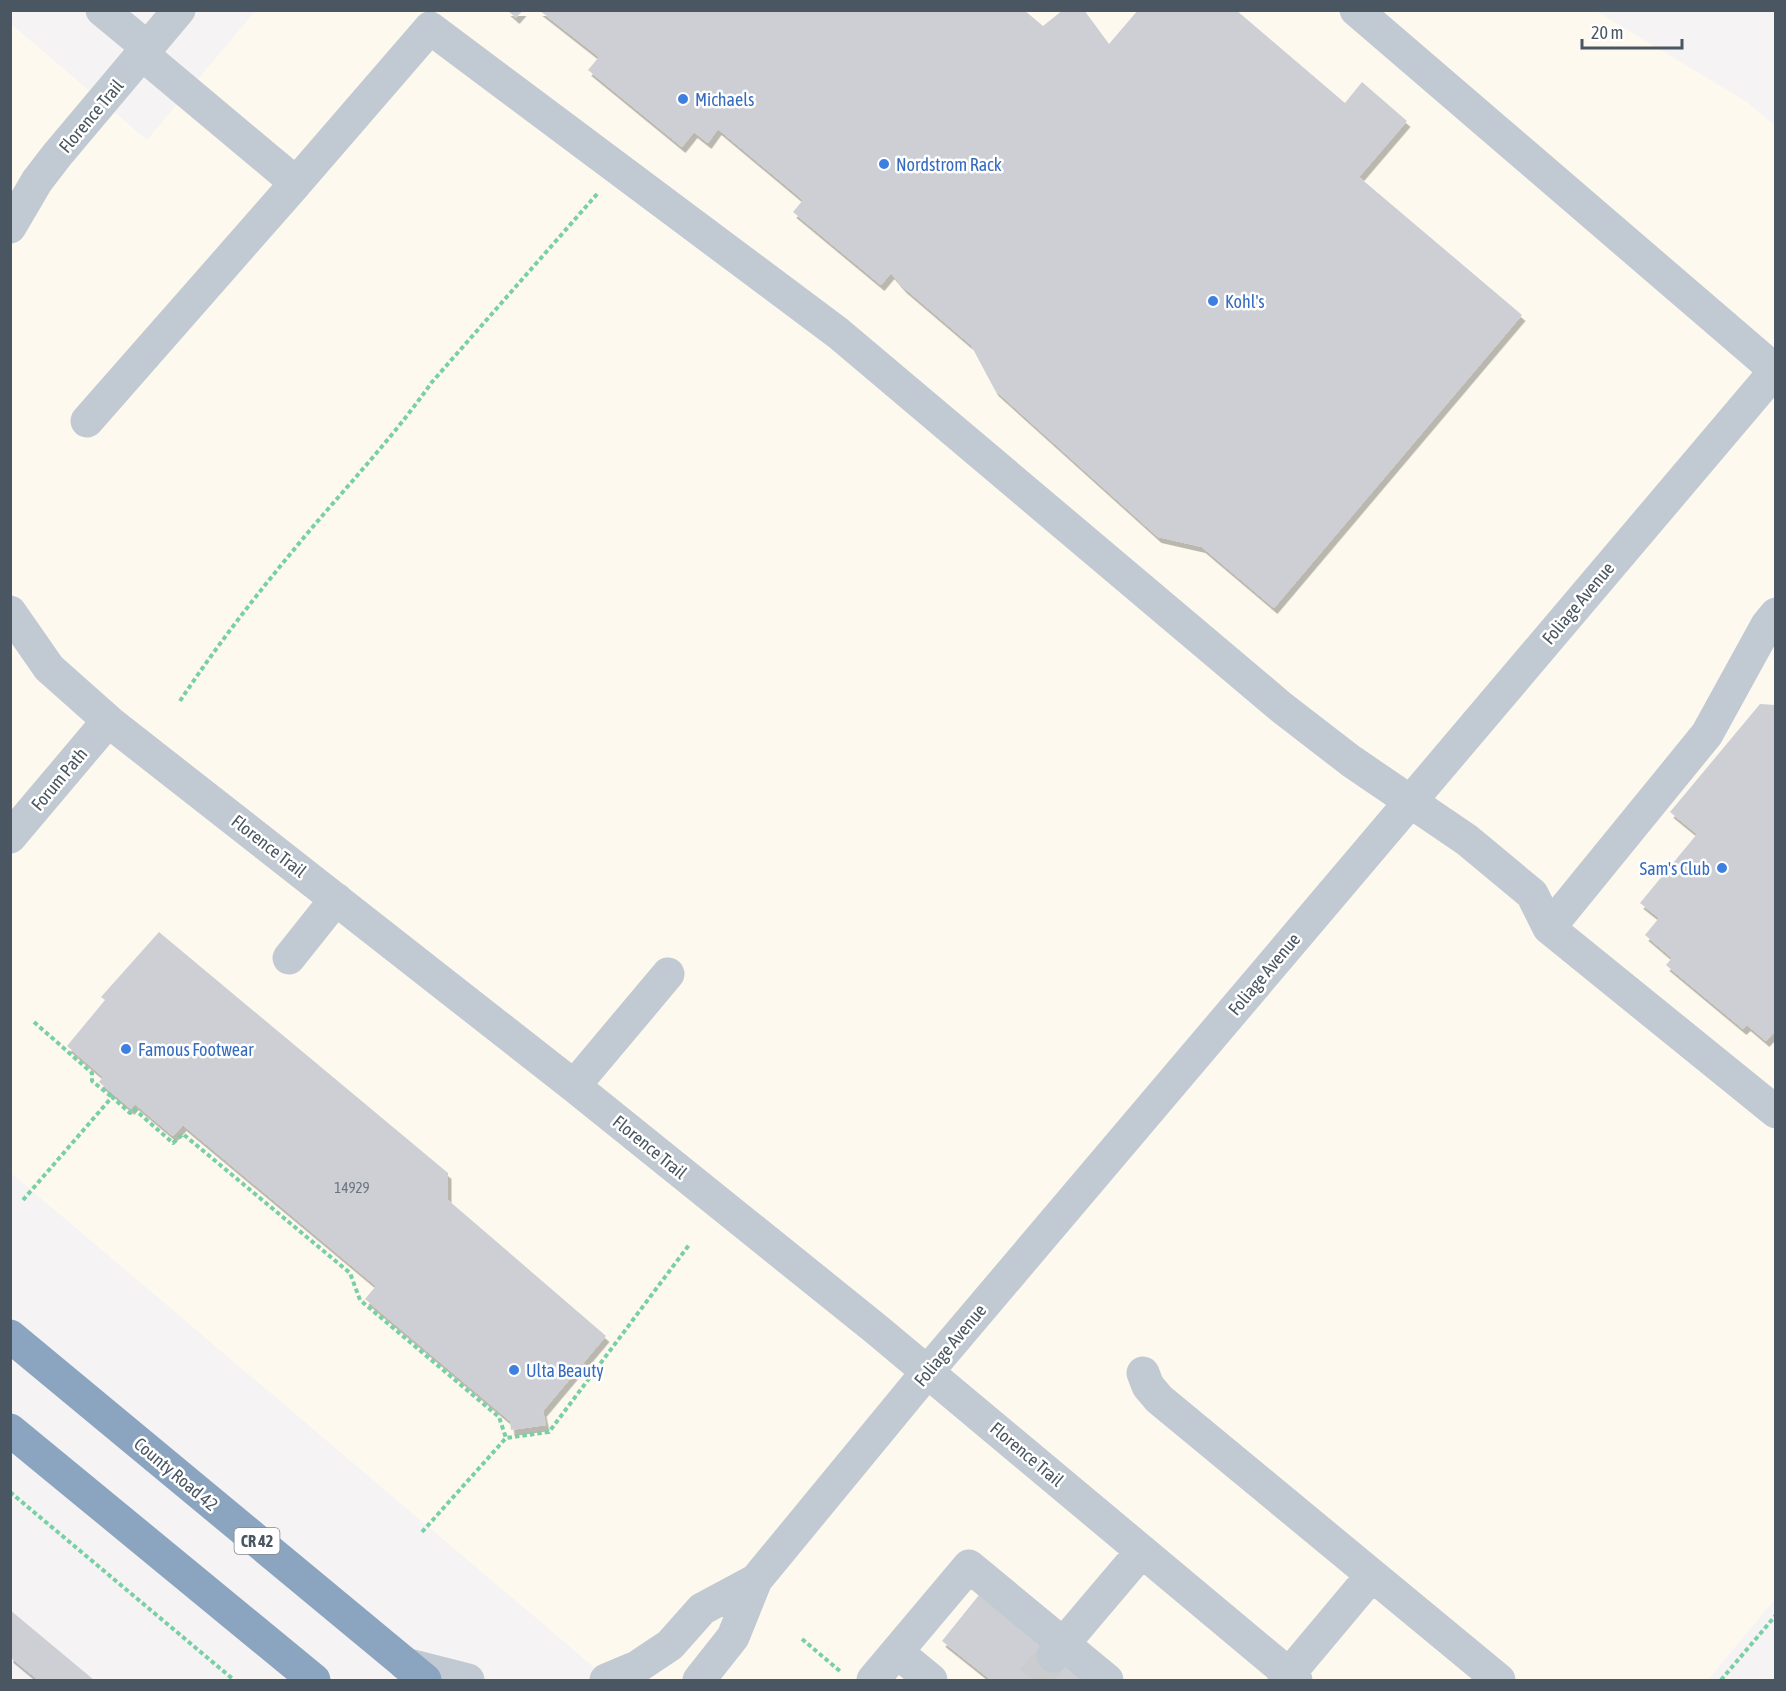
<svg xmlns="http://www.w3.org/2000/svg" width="1786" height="1691" font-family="'Asap Condensed',sans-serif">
	<defs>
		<filter id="shadow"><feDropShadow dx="3.5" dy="6" stdDeviation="0" flood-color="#0004"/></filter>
	</defs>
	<rect width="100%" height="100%" fill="#f5f3f3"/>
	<!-- commercial -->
	<path fill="#fdf9ef" d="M256 10 1596 11 1747 102 1775 126 1776 1598 1708 1680H609L11 1173 10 23 147 140Z"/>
	<!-- building -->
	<path fill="#cdcfd5" filter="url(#shadow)" d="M507 10H523L516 18Z
		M539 10H1024L1043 26 1063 10H1084L1109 44 1138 10H1236L1345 103 1362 82 1407 121 1359 177 1522 315 1274 608 1202 547 1158 537 995 390 971 345 903 287 891 273 881 285 793 212 803 200 718 129 708 143 694 132 682 147 588 70 599 57Z
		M1760 704 1776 705V1030L1766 1041 1747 1025 1743 1029 1666 965 1672 958 1645 935 1659 918 1640 903 1697 834 1670 812Z
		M159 932 448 1173V1200L606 1336 543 1411 546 1425 511 1430 510 1421 365 1299 376 1286 183 1125 173 1136 135 1104 131 1109 99 1082 103 1077 67 1046 105 1000 101 997Z
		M979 1595 1084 1680H991L942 1641Z
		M10 1610 94 1680H38L10 1657Z"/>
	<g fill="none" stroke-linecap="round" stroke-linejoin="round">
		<!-- minor-tunnel -->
		<path stroke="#caccce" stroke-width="33" stroke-dasharray="33 16" stroke-linecap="butt" d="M1033 1680 1053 1656"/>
		<!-- path -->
		<path stroke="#7ad0a6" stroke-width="4" stroke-dasharray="4.5 3" stroke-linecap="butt" d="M180 701C223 636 272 575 322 516 360 472 399 429 432 382L598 193
			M34 1022 92 1073V1081L112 1097
			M23 1200 112 1097 130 1113 134 1109 173 1143 183 1134 350 1273 360 1300 499 1417 506 1438 549 1432 689 1245
			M10 1492 234 1680
			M422 1532 506 1438
			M802 1639 841 1672
			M1721 1680 1776 1615"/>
		<!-- minor -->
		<path stroke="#c1cad2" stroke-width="33" d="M102 10 148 48
			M1356 10 1775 370
			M142 54 296 183 430 28 838 333 1281 707 1351 761 1467 840 1532 894 1549 928 1776 1112
			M10 227 37 181 57 155 179 10
			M87 421 296 183
			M10 612 49 668 112 724 574 1086 876 1329 1296 1680
			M10 837 108 721
			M1549 928 1707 734 1767 625 1776 614
			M289 958 336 899
			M574 1086 668 974
			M1143 1373 1148 1386 1159 1399 1499 1680
			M897 1652 931 1680
			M1053 1656 1142 1551
			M405 1664 468 1680
			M606 1680 637 1667 670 1645 702 1609 756 1580
			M699 1680 733 1637 756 1580 928 1371 1776 370
			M873 1680 969 1566 1107 1680
			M1284 1680 1372 1575"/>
		<!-- highway -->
		<path stroke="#8ba5c1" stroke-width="33" d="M10 1336 425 1680
			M10 1430 314 1680"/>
	</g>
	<!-- markers -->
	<g fill="#3f7fe0" stroke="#fff" stroke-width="2">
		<circle cx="683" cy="99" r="6"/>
		<circle cx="884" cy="164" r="6"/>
		<circle cx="1213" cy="301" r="6"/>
		<circle cx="1722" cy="868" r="6"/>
		<circle cx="126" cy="1049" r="6"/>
		<circle cx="514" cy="1370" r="6"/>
	</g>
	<g text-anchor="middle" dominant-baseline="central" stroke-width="5" stroke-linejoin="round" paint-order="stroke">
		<!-- number labels -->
		<g font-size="15" fill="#6b747e">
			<text x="352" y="1187">14929</text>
		</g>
		<!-- shield labels -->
		<rect fill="#fff" stroke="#808990" stroke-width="1.5" x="234.5" y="1528" width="45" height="26" rx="4.5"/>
		<g font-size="16" font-weight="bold" fill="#4a5661">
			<text x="257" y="1541">CR 42</text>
		</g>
		<!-- shop labels -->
		<g font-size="18" fill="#366cbe" stroke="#fff" text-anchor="start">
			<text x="695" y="99">Michaels</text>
			<text x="896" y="164">Nordstrom Rack</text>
			<text x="1225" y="301">Kohl's</text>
			<text x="1710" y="868" text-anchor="end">Sam's Club</text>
			<text x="138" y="1049">Famous Footwear</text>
			<text x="526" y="1370">Ulta Beauty</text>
		</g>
		<!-- street labels -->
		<g font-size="18" fill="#4a5661" stroke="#fff">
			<text transform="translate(91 116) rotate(-50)">Florence Trail</text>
			<text transform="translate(1578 603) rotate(-50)">Foliage Avenue</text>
			<text transform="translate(59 779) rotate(-50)">Forum Path</text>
			<text transform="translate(269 846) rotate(38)">Florence Trail</text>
			<text transform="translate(1264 974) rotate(-50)">Foliage Avenue</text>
			<text transform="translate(650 1147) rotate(39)">Florence Trail</text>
			<text transform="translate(950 1345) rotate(-50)">Foliage Avenue</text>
			<text transform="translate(1027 1454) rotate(40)">Florence Trail</text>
			<text transform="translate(176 1474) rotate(40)">County Road 42</text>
		</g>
	</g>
	<!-- border -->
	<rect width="1786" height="1691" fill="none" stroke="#4a5661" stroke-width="24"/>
	<!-- scale -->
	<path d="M1582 39v9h100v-9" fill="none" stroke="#4a5661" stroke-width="3"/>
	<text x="1591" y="39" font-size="18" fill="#4a5661" stroke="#ffffff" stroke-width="4.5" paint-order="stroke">20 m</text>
</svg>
